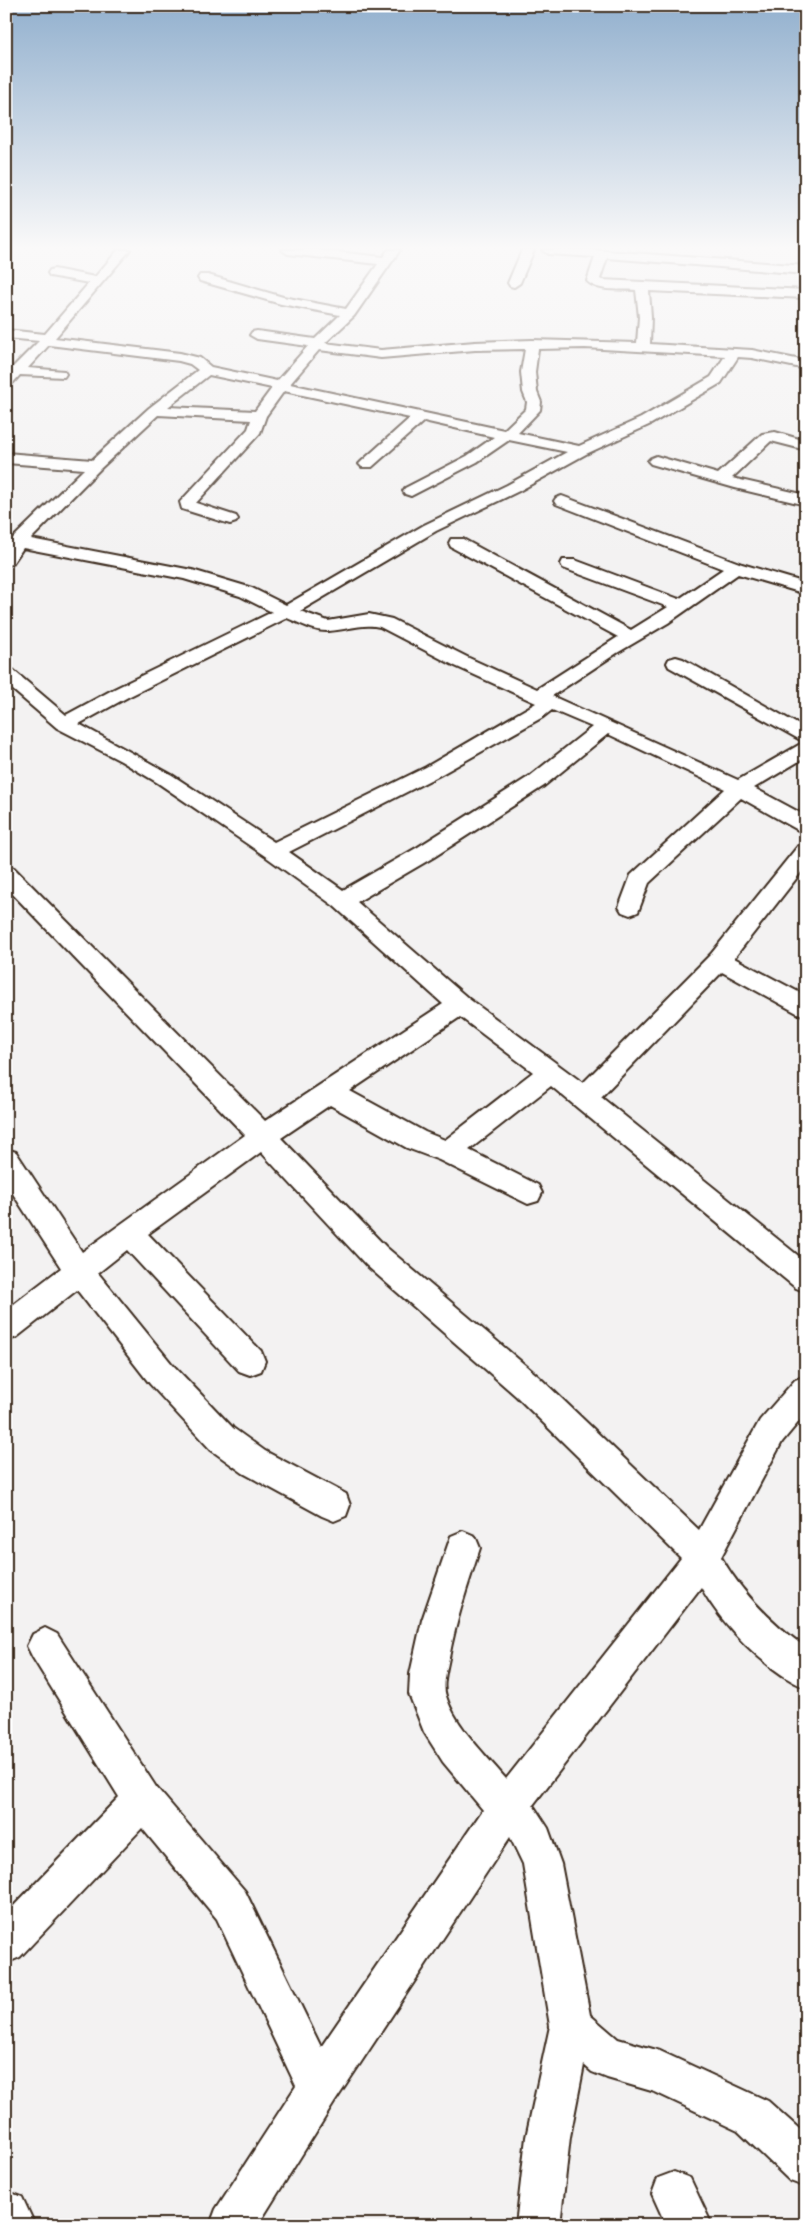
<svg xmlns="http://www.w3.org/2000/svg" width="812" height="2231" font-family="Caveat,sans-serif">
	<rect width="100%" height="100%" fill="#f3f2f2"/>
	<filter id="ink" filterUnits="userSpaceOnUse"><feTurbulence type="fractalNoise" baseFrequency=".02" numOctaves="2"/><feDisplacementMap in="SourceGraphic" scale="10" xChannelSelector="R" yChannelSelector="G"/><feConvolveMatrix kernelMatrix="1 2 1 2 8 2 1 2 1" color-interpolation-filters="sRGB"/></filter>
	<g filter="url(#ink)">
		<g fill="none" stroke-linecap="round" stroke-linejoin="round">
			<!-- minor casing -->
			<g stroke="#3b2a1e" stroke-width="4">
				<path id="minor" d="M118 250H130L55 338 180 353 200 358 211 367 277 381 308 346 257 339 250 335 252 332 257 331 315 339 340 315 281 304 200 281 198 278 200 275H208L283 297 346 309 378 264 288 254 282 250H318L383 257 388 250H400L354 316 325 343 381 350 475 342 532 340 637 343 639 317 636 290C622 289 597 292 587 281L595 257 548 254 542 250H592L806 266V274L607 258 600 279 602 280 806 290V298L649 291 651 317 650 344 752 350 806 361V369L752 358 738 357 721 383 651 424 586 454 519 491 436 531 300 611 328 621 369 614 392 619 469 658 537 689 618 637 451 547 449 543 451 539H463L631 630 668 607 563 568 561 564 563 560H575L679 599 723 569 556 504 554 501 556 498 562 496 742 564 806 583V594L738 574 668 623 617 653 552 696 738 780 804 742 669 667 667 663 669 659 676 657 683 659 806 729V757L754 788 806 816V832L798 830 741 798 649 883 638 912 630 915 622 912 619 907 631 875 725 789 608 734 544 786 434 857 357 902 469 999 583 1083 711 954 798 846 806 844V866L734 958 806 996V1016L797 1013 722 972 601 1097 806 1262V1292L796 1288 551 1086 469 1150 538 1185 542 1193 538 1201 528 1204 439 1160 407 1148 330 1105 281 1138 386 1247 538 1376 699 1530 760 1420 795 1380 806 1376V1413L782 1442 721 1557C742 1594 772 1623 806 1648V1688C766 1671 721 1624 701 1587L533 1805 548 1828 561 1864 590 2015 618 2039 660 2051 768 2101 806 2135V2187L790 2181 738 2131 655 2092 607 2078 592 2072 584 2065 570 2137 560 2225H516L526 2137 550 2026 523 1864 510 1837 334 2103 258 2225H210L216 2209 296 2086 217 1919 142 1828 20 1957 6 1963V1914L119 1797 33 1658 27 1646 33 1634 45 1628 57 1634 156 1787 245 1891 321 2047 483 1810 443 1762 424 1732 409 1694 410 1674 422 1620 451 1536 463 1531 475 1536 480 1548C468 1585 456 1620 449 1658 447 1669 442 1685 446 1696 455 1726 486 1755 506 1779L681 1558 516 1396 366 1265 261 1152 148 1234 261 1351 265 1361 261 1371 250 1375 239 1371 127 1250 98 1273 172 1364 233 1428 265 1451 346 1494 350 1505 346 1516 334 1521 322 1516 243 1473 211 1450 150 1384 77 1290 17 1337 6 1341V1310L61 1268 6 1183V1149L16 1152 82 1252 245 1135 6 887V866L14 868 265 1121 443 1004 334 906 265 856 158 783 121 761 57 728 6 684V668L13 670 66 715 114 689 272 612 240 596 184 579 23 548 12 564 6 565V548L13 538 84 469 6 463V453L92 460 149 408 198 370 190 364 179 361 49 345 28 368 64 371 66 374 64 377 20 375 11 385 6 386V374L39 341 6 338V330L45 334 89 283 50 276 48 273 50 270 54 269 95 277ZM585 348 725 356 711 377 641 418 579 446 518 433 540 410 541 402 537 392 535 372 538 349ZM525 349 521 372 523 392 527 402 526 409 504 430 290 384 319 350 381 358 475 350ZM209 375 272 388 255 411 168 407ZM284 391 410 418 362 461 359 464 362 467H372L424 421 494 437 467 456 405 488 403 491 405 494 411 496 477 462 509 440 567 452 507 485 424 525 286 605 252 588 192 570 31 539 101 468 158 415 251 420 248 429 180 502 182 509 230 524 236 522 238 519 236 516 196 503 260 433 266 416ZM287 618C300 623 315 632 329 631 347 630 362 623 380 627L455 666 536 703 426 767 274 842 172 775 79 724 128 697ZM552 710 592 727 530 776 418 847 343 890 289 852 440 775 543 717ZM460 1017 533 1072 445 1140 425 1132 350 1091Z
					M522 250H534L520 283 514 287 510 286 508 283Z
					M775 432 806 441V450L771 441 732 478 806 495V505L735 488 651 464 648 461 651 458 656 456 718 474 762 434Z
					M674 2172 690 2178 712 2225H666L652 2194 658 2178Z
					M6 2191 22 2197 35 2225H6Z"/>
			</g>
			<!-- minor -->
			<use href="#minor" fill="#fff" fill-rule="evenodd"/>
		</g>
	</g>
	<!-- sky -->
	<linearGradient id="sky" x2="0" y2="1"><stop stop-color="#92b0ce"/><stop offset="0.44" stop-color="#faf9f9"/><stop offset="1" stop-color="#faf9f9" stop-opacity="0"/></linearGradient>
	<rect width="812" height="562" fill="url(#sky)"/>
	<!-- margin -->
	<rect width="812" height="2231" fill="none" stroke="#fff" stroke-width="25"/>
	<rect x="12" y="12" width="787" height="2206" fill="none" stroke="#3b2a1e" stroke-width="2" filter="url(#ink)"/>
</svg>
